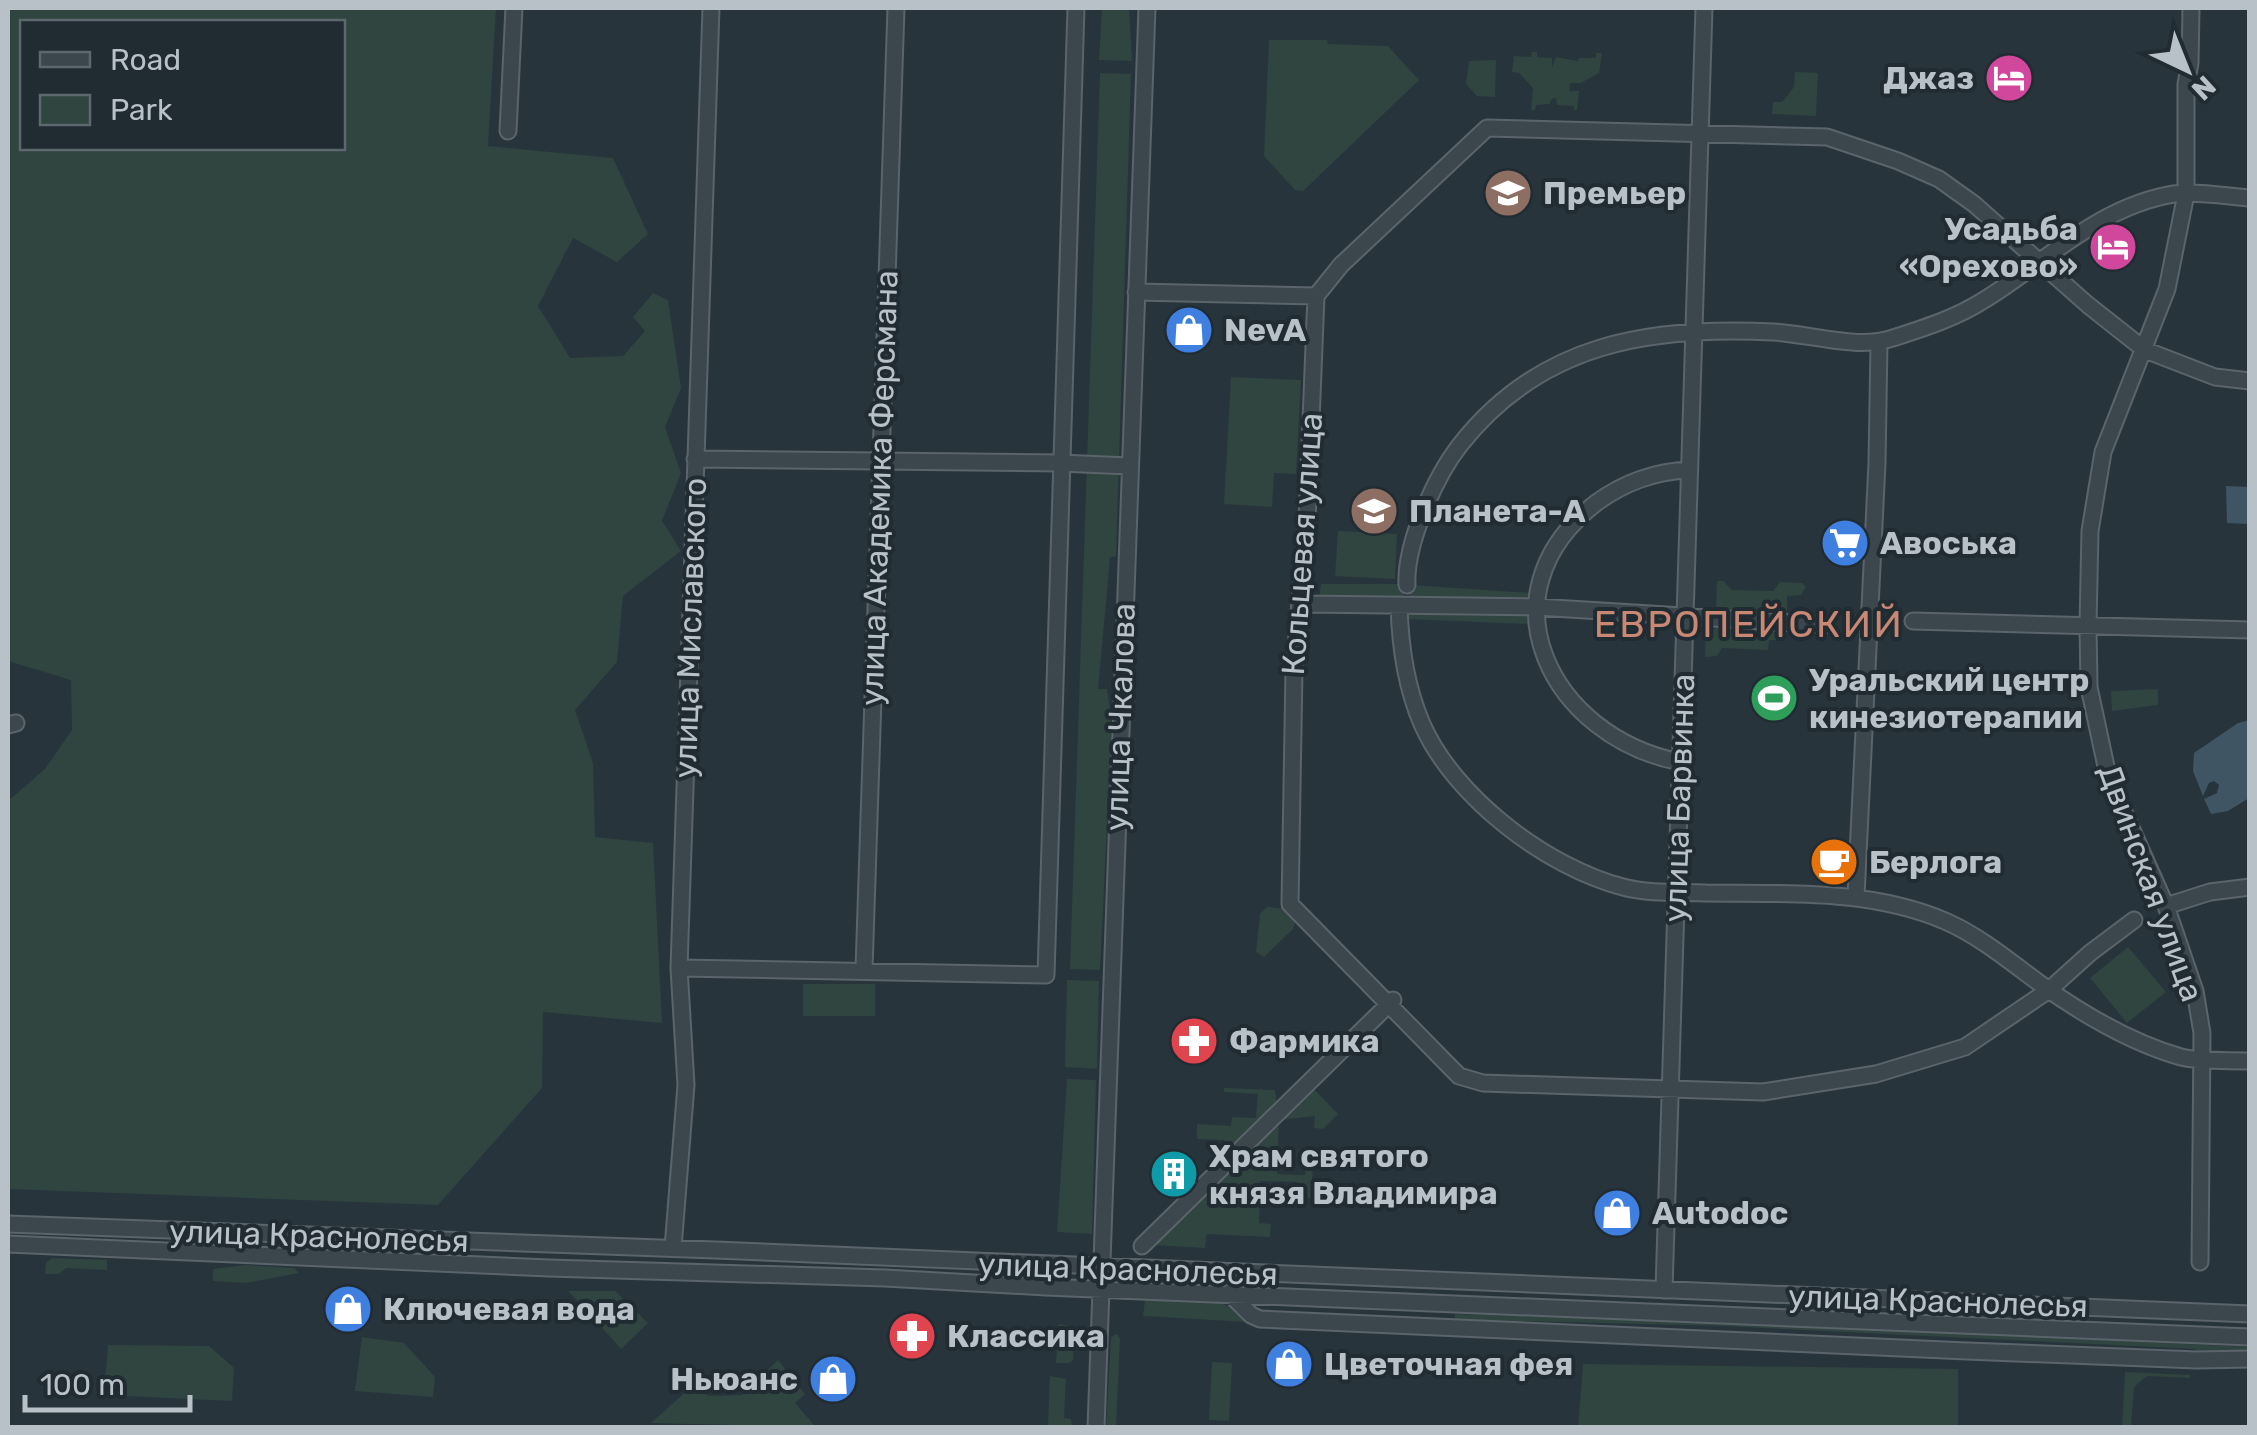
<svg xmlns="http://www.w3.org/2000/svg" width="2257" height="1435" font-family="Rubik,sans-serif">
	<rect width="100%" height="100%" fill="#28343c"/>
	<!-- green -->
	<path fill="#304440" fill-rule="evenodd" d="M8 8H496L488 146 613 158 648 234 617 262 573 238 538 306 570 358 623 356 645 331 633 317 653 293 668 300 681 388 665 427 681 473 662 521 681 551 623 596 617 662 575 710 593 763 595 837 653 843 662 1023 543 1012 542 1088 438 1205 8 1189V801L45 769 72 730 71 680 8 661ZM22 22H342V148H22Z
		M1102 8H1129L1132 61 1099 60Z
		M1269 40H1327L1328 44 1388 46 1419 80 1303 191 1295 190 1264 156Z
		M1532 52H1537V57L1552 58V67L1556 57 1578 61 1579 58H1596V53H1602L1599 73 1581 83H1570L1569 91H1579L1577 110 1574 111V106L1557 105 1556 98 1551 99 1550 104 1536 105 1535 110 1531 111 1533 88 1519 73 1512 72 1514 56 1531 57Z
		M1496 60 1495 97 1477 96 1466 84 1469 61Z
		M1795 72 1818 73 1816 116 1772 114 1773 102H1782L1794 87Z
		M1100 73 1131 74 1116 556 1110 558 1098 689H1107L1112 723 1100 970 1070 969Z
		M1231 377 1301 380 1296 474 1274 473 1272 507 1224 504Z
		M1338 531 1397 534 1395 579 1335 576Z
		M1717 581H1723L1732 590 1773 591 1780 582 1802 583 1806 587 1801 595 1787 596V617L1720 613 1716 609Z
		M1321 584H1405L1403 600H1319Z
		M1411 585 1531 593V602L1409 600Z
		M1407 611 1533 613 1536 640 1531 641 1528 624 1407 619Z
		M1722 623 1787 626 1786 640H1769L1768 650 1722 648 1717 656 1705 657 1706 629 1713 630Z
		M2158 689V705L2112 711 2111 691Z
		M1267 907 1285 909 1295 922 1293 929 1264 957 1256 952 1260 914Z
		M2128 947 2166 992 2127 1023 2090 978Z
		M1067 980 1099 981 1097 1069 1065 1067Z
		M803 984H875V1016H803Z
		M1067 1079 1096 1080 1092 1234 1057 1232Z
		M1312 1087 1338 1114 1323 1129 1314 1128 1315 1116 1279 1120 1277 1174 1305 1175 1306 1166 1313 1167 1311 1198 1297 1197 1298 1182 1260 1181 1259 1223 1271 1224 1270 1237 1207 1234 1205 1248 1152 1245Z
		M1224 1088 1275 1090 1277 1107 1232 1148 1224 1140 1197 1139V1124L1231 1126 1232 1117 1256 1118 1258 1094 1224 1092Z
		M52 1258 107 1260V1270L66 1268 59 1274H45L46 1263Z
		M246 1265 294 1268 299 1273 246 1283 213 1281V1269Z
		M568 1291H615L648 1323 621 1349 597 1322 603 1317 587 1298 579 1302Z
		M1145 1300C1176 1301 1228 1291 1247 1322L1143 1316Z
		M1455 1314 1724 1322 2249 1347 2250 1355H2199L2195 1349 1724 1326 1480 1320 1473 1325 1454 1324Z
		M1059 1324 1075 1327 1073 1360 1070 1363H1056Z
		M1116 1334 1120 1338 1116 1427H1106L1111 1337Z
		M362 1337 404 1343 435 1377 433 1397 355 1391Z
		M108 1345 209 1346 234 1368 232 1401 104 1395Z
		M778 1360 805 1394 795 1403 816 1427 651 1423 690 1388 710 1396 742 1395Z
		M1212 1362 1232 1363 1229 1421 1209 1420Z
		M1583 1364 1958 1369V1427H1578Z
		M2125 1372 2190 1375V1378L2147 1376 2134 1387 2131 1427H2122Z
		M1050 1376 1066 1379 1064 1418 1071 1419 1072 1427H1048Z"/>
	<!-- water -->
	<path fill="#405563" d="M2226 486 2249 487V524L2227 523Z
		M2249 720V798L2228 811 2211 814 2204 799 2217 793 2219 785 2214 781 2209 783 2203 796 2193 771 2194 753 2238 723Z"/>
	<g fill="none" stroke-linecap="round" stroke-linejoin="round">
		<!-- minor casing -->
		<g stroke="#5a646a" stroke-width="19">
			<path id="minor" d="M2191 8 2190 63 2186 84V194L2167 289 2103 452 2090 531 2088 625 2089 687 2108 776 2166 906 2195 991 2202 1033 2200 1262
				M508 131 514 8
				M1136 292 1316 296
				M695 459 1060 463 1129 466
				M1407 585C1405 544 1435 477 1460 445 1540 343 1650 326 1773 332 1811 334 1857 350 1893 338 1924 328 1956 318 1984 300 2046 262 2099 206 2174 194 2198 191 2225 196 2250 198
				M1306 604 1537 607 1826 625
				M1399 605C1400 645 1406 687 1422 724 1454 797 1546 867 1623 887 1649 894 1679 892 1706 893 1786 894 1870 889 1945 921 1982 937 2014 965 2046 988 2086 1016 2135 1044 2181 1057 2202 1062 2228 1060 2250 1061
				M1913 621 2250 630
				M8 725 16 723
				M1680 762C1551 737 1478 594 1596 503 1623 483 1656 471 1689 470
				M1856 896 1877 463 1879 343
				M2166 906 2210 892 2250 887
				M2134 920 2090 953 2049 990 1965 1047 1876 1074 1763 1092 1483 1083 1459 1076 1290 904 1294 670 1307 521 1316 296 1341 265 1487 128 1827 137 1898 161 1939 179 1974 204 2088 305 2145 350 2215 377 2250 381
				M679 968 1046 975 1076 8
				M864 969 896 8
				M8 1224 715 1250 2250 1314
				M8 1244 549 1268 885 1278 1046 1287 2250 1337
				M1142 1246 1393 1000
				M673 1248 686 1085 679 968 711 8
				M1664 1290 1704 8
				M1229 1293 1251 1315 1260 1319 1967 1351 2197 1360 2250 1359
				M1096 1428 1147 8"/>
		</g>
		<!-- minor -->
		<use href="#minor" stroke="#3c464d" stroke-width="15"/>
	</g>
	<!-- icons -->
	<defs>
		<g id="hotel-disc" transform="scale(2.5)"><circle r="9.5" fill="#d1479c" stroke="#212b32"/><path d="M-6-4.5h1.5V1H6V5H4.5V3h-9V5H-6ZM-4 0a1.8 1.8 0 1 1 3.6 0ZM.5 0V-2.5h3Q6-2.5 6 0Z" fill="#fff"/></g>
		<g id="school-disc" transform="scale(2.5)"><circle r="9.5" fill="#8d6e63" stroke="#212b32"/><path d="M0-5L7-2L0 1L-7-2ZM-4 1L0 2.5L4 1V4Q0 6-4 4Z" fill="#fff"/></g>
		<g id="shop-disc" transform="scale(2.5)"><circle r="9.5" fill="#3f7fe0" stroke="#212b32"/><path d="M-5-2.5h2.3a2.7 3.5 0 0 1 5.4 0H5L5.5 6h-11ZM-1.5-2.5h3a1.5 2.3 0 0 0-3 0Z" fill="#fff"/></g>
		<g id="supermarket-disc" transform="scale(2.5)"><circle r="9.5" fill="#3f7fe0" stroke="#212b32"/><path d="M-6-5.5h2.5l.6 2H6L4.5 2H-2.5L-4.4-4H-6ZM-1.5 3.2a1.3 1.3 0 1 0 .1 0ZM3 3.2a1.3 1.3 0 1 0 .1 0Z" fill="#fff"/></g>
		<g id="stadium-disc" transform="scale(2.5)"><circle r="9.5" fill="#2e9e5b" stroke="#212b32"/><path d="M0-5a6.5 5 0 1 0 0 10a6.5 5 0 1 0 0-10ZM-3.5-1.8h7v3.6h-7Z" fill="#fff"/></g>
		<g id="cafe-disc" transform="scale(2.5)"><circle r="9.5" fill="#e8710a" stroke="#212b32"/><path d="M-5.5-4.5H6V0H3Q3 3.5 0 3.5H-2.5Q-5.5 3.5-5.5 0ZM3-3.2v2h1.7v-2ZM-6 4.5H4V6H-6Z" fill="#fff"/></g>
		<g id="pharmacy-disc" transform="scale(2.5)"><circle r="9.5" fill="#e0444e" stroke="#212b32"/><path d="M-2-6h4v4h4v4h-4v4h-4v-4h-4v-4h4Z" fill="#fff"/></g>
		<g id="building-disc" transform="scale(2.5)"><circle r="9.5" fill="#0f9aa8" stroke="#212b32"/><path d="M-4-6H4V6H1V3H-1V6H-4ZM-2.5-4.3h1.7v1.8h-1.7ZM.8-4.3h1.7v1.8H.8ZM-2.5-1h1.7V.8h-1.7ZM.8-1h1.7V.8H.8Z" fill="#fff"/></g>
	</defs>
	<g fill-rule="evenodd">
		<use href="#hotel-disc" x="2009" y="78"/>
		<use href="#school-disc" x="1508" y="193"/>
		<use href="#hotel-disc" x="2113" y="247"/>
		<use href="#shop-disc" x="1189" y="330"/>
		<use href="#school-disc" x="1374" y="511"/>
		<use href="#supermarket-disc" x="1845" y="543"/>
		<use href="#stadium-disc" x="1774" y="698"/>
		<use href="#cafe-disc" x="1834" y="862"/>
		<use href="#pharmacy-disc" x="1194" y="1041"/>
		<use href="#building-disc" x="1174" y="1174"/>
		<use href="#shop-disc" x="1617" y="1213"/>
		<use href="#shop-disc" x="348" y="1309"/>
		<use href="#pharmacy-disc" x="912" y="1336"/>
		<use href="#shop-disc" x="1289" y="1364"/>
		<use href="#shop-disc" x="833" y="1379"/>
	</g>
	<g text-anchor="middle" dominant-baseline="central" stroke-width="8" stroke-linejoin="round" paint-order="stroke">
		<!-- poi labels -->
		<g font-size="32" font-weight="bold" fill="#b8c1c7" stroke="#212b32" text-anchor="start">
			<text x="1974" y="78" text-anchor="end">Джаз</text>
			<text x="1543" y="193">Премьер</text>
			<text x="2078" y="229" text-anchor="end">Усадьба<tspan x="2078" dy="37">«Орехово»</tspan></text>
			<text x="1224" y="330">NevA</text>
			<text x="1409" y="511">Планета-А</text>
			<text x="1880" y="543">Авоська</text>
			<text x="1809" y="680">Уральский центр<tspan x="1809" dy="37">кинезиотерапии</tspan></text>
			<text x="1869" y="862">Берлога</text>
			<text x="1229" y="1041">Фармика</text>
			<text x="1209" y="1156">Храм святого<tspan x="1209" dy="37">князя Владимира</tspan></text>
			<text x="1652" y="1213">Autodoc</text>
			<text x="383" y="1309">Ключевая вода</text>
			<text x="947" y="1336">Классика</text>
			<text x="1324" y="1364">Цветочная фея</text>
			<text x="798" y="1379" text-anchor="end">Ньюанс</text>
		</g>
		<!-- street labels -->
		<g font-size="32" fill="#b8c1c7" stroke="#212b32">
			<text transform="translate(879 488) rotate(-88)">улица Академика Ферсмана</text>
			<text transform="translate(1302 544) rotate(-86)">Кольцевая улица</text>
			<text transform="translate(690 628) rotate(-88)">улица Миславского</text>
			<text transform="translate(1120 717) rotate(-88)">улица Чкалова</text>
			<text transform="translate(1679 798) rotate(-88)">улица Барвинка</text>
			<text transform="translate(2151 883) rotate(70)">Двинская улица</text>
			<text transform="translate(319 1236) rotate(2)">улица Краснолесья</text>
			<text transform="translate(1128 1269) rotate(2)">улица Краснолесья</text>
			<text transform="translate(1938 1301) rotate(2)">улица Краснолесья</text>
		</g>
		<!-- quarter labels -->
		<g font-size="38" letter-spacing="2.5" fill="#c88873" stroke="#212b32">
			<text x="1749" y="624">ЕВРОПЕЙСКИЙ</text>
		</g>
	</g>
	<!-- border -->
	<rect width="2257" height="1435" fill="none" stroke="#b8c1c7" stroke-width="20"/>
	<!-- legend -->
	<rect x="20" y="20" width="325" height="130" fill="#212b32" stroke="#5d676e" stroke-width="2.5"/>
	<rect x="40" y="52" width="50" height="15" fill="#3c464d" stroke="#5d676e" stroke-width="2.5"/>
	<text x="110" y="70" font-size="30" fill="#b8c1c7">Road</text>
	<rect x="40" y="95" width="50" height="30" fill="#304440" stroke="#5d676e" stroke-width="2.5"/>
	<text x="110" y="120" font-size="30" fill="#b8c1c7">Park</text>
	<!-- north arrow -->
	<g transform="translate(2187 70) rotate(137)" stroke="#212b32" stroke-width="8" paint-order="stroke">
	<path d="M0-8L18 38L0 25L-18 38Z" fill="#b8c1c7"/>
	<text y="-15" font-size="28" font-weight="bold" text-anchor="middle" fill="#b8c1c7">N</text>
	</g>
	<!-- scale -->
	<path d="M25 1395v15h165v-15" fill="none" stroke="#b8c1c7" stroke-width="5"/>
	<text x="40" y="1395" font-size="30" fill="#b8c1c7" stroke="#212b32" stroke-width="8" paint-order="stroke">100 m</text>
</svg>
